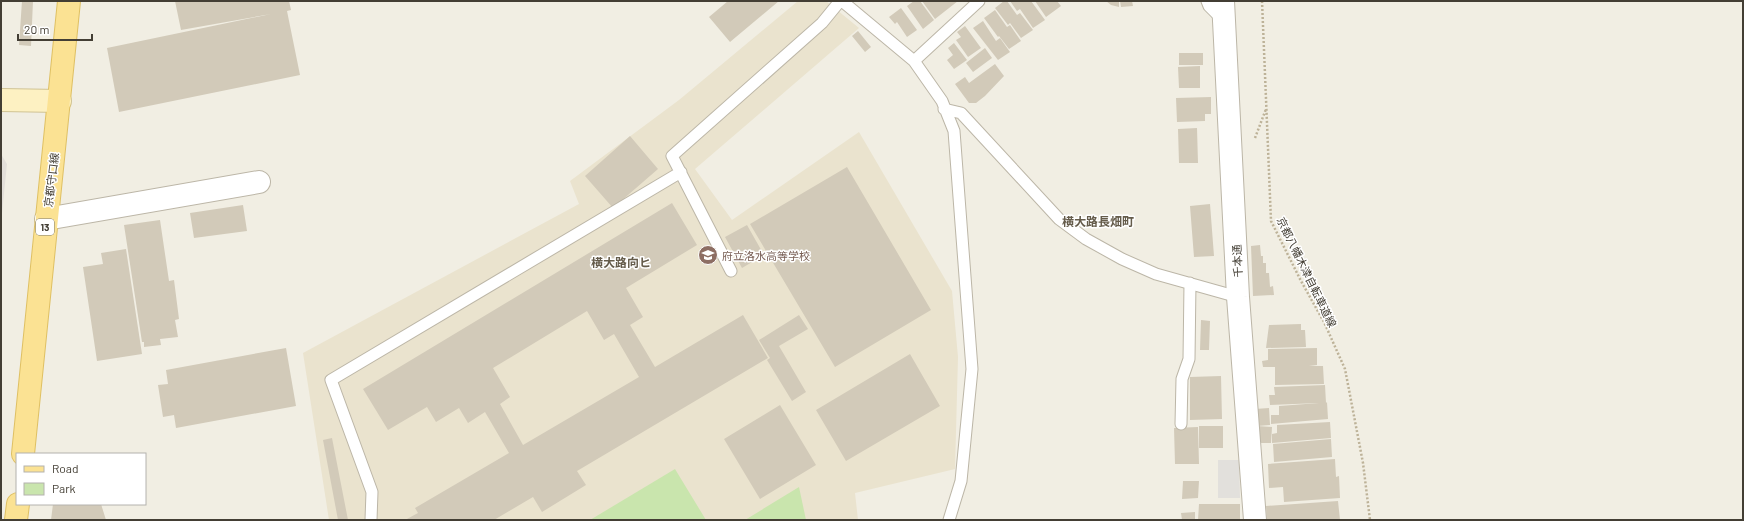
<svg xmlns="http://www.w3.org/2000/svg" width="1744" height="521" font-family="Barlow,'Noto Sans JP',sans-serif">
	<rect width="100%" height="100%" fill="#f1eee3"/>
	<!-- industrial -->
	<path fill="#e3dfd9" d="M1 154 7 164 1 223Z"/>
	<!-- education -->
	<path fill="#eae3ce" d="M798 1H826L859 28 695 169 732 220 859 132 952 291 958 357 955 469 855 493 858 520H329L303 353 579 204 570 181 679 100Z"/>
	<!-- green -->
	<path fill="#c9e5ad" d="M675 469 706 520H590Z
		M799 487 806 520H745Z"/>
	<!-- parking -->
	<path fill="#e2e0dc" d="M1218 460H1239L1240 498H1218Z"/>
	<!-- building -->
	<path fill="#d2cab9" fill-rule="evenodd" d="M22 1H33L31 46 19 45Z
		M175 1H289L291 10 287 11 300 75 119 112 107 48 271 14 181 30Z
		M728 1H779L730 42 709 17Z
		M914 1H920L934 20 923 29 907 6Z
		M922 1H958L935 19Z
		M1004 1H1007L1017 15 1020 13 1033 30 1021 38 1010 23 1008 25 995 8Z
		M1010 1H1031L1045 20 1033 28 1020 9 1017 11Z
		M1035 1H1057L1061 6 1046 17Z
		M1106 1H1119V7L1111 5Z
		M1120 1H1132L1133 6 1121 7Z
		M901 8 917 30 907 37 897 22 895 24 889 17Z
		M995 10 1007 27 1010 25 1021 41 1009 49 999 36 998 37 984 18Z
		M983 21 996 41 1000 38 1010 52 998 60 973 28Z
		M965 26 981 48 968 57 956 40 961 37 957 32Z
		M858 31 871 47 865 52 852 36Z
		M954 43 967 60 954 69 947 60 953 55 948 48Z
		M985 48 992 58 973 72 966 63Z
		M1179 53H1203V65H1179Z
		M995 64 1004 76 985 96 976 103H969L955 84 965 77 969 83Z
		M1200 66V88H1179L1178 67Z
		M1211 97V114H1205V121L1177 122 1176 98Z
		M1197 128 1198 163H1179L1178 129Z
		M630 136 658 169 613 208 585 176Z
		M847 167 931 310 835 367 750 224Z
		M672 203 697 245 626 288 643 317 630 325 655 367 743 315 768 358 577 471 586 485 542 512 533 497 494 520H405L418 513 415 508 509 453 485 412 468 423 459 408 436 422 427 407 388 430 363 389ZM587 311 604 340 614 334 639 377 523 445 500 404 510 397 493 368Z
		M1210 204 1214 256 1194 257 1190 206Z
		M243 205 247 231 194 238 190 213Z
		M160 220 169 281 174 280 179 319 175 320 178 337 160 339 161 345 144 347V342H142L124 225Z
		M747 225 764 255 742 268 725 237Z
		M1260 245 1261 256H1263V263H1266V273H1269L1270 287 1273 286 1274 295 1253 296 1251 246Z
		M126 249 142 354 97 361 83 267 103 264 101 253Z
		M799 315 808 329 779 346 806 392 792 401 767 360 770 358 759 340Z
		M1201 320 1210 321 1209 350H1200Z
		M1301 324V330H1305L1306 347 1266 348 1269 325Z
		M286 348 296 406 176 428 174 415 163 417 158 385 168 384 166 370Z
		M1317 348V365L1309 366H1323L1324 384 1275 385V367H1263L1262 361 1268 360V349Z
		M910 354 940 406 846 461 816 410Z
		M1221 376 1222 419 1190 420V377Z
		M1325 385 1326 403 1327 402 1328 419 1271 424V415H1279V406L1319 403 1270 405 1269 395H1275L1274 387Z
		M780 405 816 465 760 499 724 439Z
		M1269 408 1270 425 1257 426 1255 409Z
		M1330 422 1331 438 1272 443V434L1277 433V425Z
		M1199 426H1223V448H1199Z
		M1257 426 1272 427 1271 443H1256Z
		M1198 427 1199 464H1175L1174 428Z
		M332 438 348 520H338L323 440Z
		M1331 439 1332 457 1274 462 1273 444Z
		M1335 459 1336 477 1339 476 1340 498 1284 502 1283 487 1269 488 1268 464Z
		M1183 481H1199L1198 498 1182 499Z
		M1338 501 1340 520H1267L1266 506Z
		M53 504H101L106 520H51Z
		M1199 504H1240V520H1198Z
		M1195 512V520H1182L1181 513Z"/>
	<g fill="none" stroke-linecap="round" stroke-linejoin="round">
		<!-- lane casing -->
		<g stroke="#bcb6a7" stroke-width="13">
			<path id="lane" d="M842 1 914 61 942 101 954 131 972 369 961 481 949 520
				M1207 1 1209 6 1222 19
				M914 61 979 1
				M944 109 961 113 1059 219 1086 239 1122 259 1156 274 1238 297
				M731 271 672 156 822 23 840 1
				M1181 424 1182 379 1189 359 1190 283
				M371 520 372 492 331 380 681 172"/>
		</g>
		<!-- street casing -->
		<g stroke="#bcb6a7" stroke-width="24">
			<path id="street" d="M1223 1 1238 297 1255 520
				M46 219 259 182"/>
		</g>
		<!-- secondary casing -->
		<g stroke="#d0c394" stroke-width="24">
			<path id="secondary" d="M1 100 60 101"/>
		</g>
		<!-- primary casing -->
		<g stroke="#dfc063" stroke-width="24">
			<path id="primary" d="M23 454 69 1
				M16 520 18 504"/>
		</g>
		<!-- path -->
		<path stroke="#bdb298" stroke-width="2.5" stroke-dasharray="2 2" stroke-linecap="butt" d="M1262 1 1271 221 1301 281 1324 322 1345 369 1363 463 1370 520
			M1255 138 1266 109"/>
		<!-- lane -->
		<use href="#lane" stroke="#fff" stroke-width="11"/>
		<!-- street -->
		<use href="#street" stroke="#fff" stroke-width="22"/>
		<!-- secondary -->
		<use href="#secondary" stroke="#fdf1c2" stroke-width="22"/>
		<!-- primary -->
		<use href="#primary" stroke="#fbe293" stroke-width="22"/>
	</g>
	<!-- icons -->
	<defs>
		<g id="school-disc" transform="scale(1)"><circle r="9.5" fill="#8d6e63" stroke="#fff"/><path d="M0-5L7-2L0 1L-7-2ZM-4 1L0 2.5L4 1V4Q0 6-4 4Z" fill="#fff"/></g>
	</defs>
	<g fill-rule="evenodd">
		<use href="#school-disc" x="708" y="255"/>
	</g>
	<g text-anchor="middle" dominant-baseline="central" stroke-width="3" stroke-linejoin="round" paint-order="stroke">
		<!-- shield labels -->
		<rect fill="#fff" stroke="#7b7871" stroke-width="1" x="36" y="219" width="18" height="16" rx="3"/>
		<g font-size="10" font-weight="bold" fill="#433e34">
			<text x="45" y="227">13</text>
		</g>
		<!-- street labels -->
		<g font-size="11" fill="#433e34" stroke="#fff">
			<text transform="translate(51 180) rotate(-83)">京都守口線</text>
			<text transform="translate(1237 261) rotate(-93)">千本通</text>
			<text transform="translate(1307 272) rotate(64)">京都八幡木津自転車道線</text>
		</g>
		<!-- education labels -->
		<g font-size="11" fill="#785e54" stroke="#fff" text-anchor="start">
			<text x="722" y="255">府立洛水高等学校</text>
		</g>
		<!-- neighbourhood labels -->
		<g font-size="12" font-weight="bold" fill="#655c4b" stroke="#fff">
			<text x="1098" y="221">横大路長畑町</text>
			<text x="621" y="262">横大路向ヒ</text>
		</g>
	</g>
	<!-- border -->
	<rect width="1744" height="521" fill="none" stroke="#433e34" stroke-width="4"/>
	<!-- legend -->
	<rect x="16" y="453" width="130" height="52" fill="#ffffff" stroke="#b4b2ae"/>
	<rect x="24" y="466" width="20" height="6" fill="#fbe293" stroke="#b4b2ae"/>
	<text x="52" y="473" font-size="12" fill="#433e34">Road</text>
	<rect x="24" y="483" width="20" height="12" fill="#c9e5ad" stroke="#b4b2ae"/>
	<text x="52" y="493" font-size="12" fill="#433e34">Park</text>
	<!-- scale -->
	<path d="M18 34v6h74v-6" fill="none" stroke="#433e34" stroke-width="2"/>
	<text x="24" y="34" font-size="12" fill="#433e34" stroke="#ffffff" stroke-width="3" paint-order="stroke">20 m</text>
</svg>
